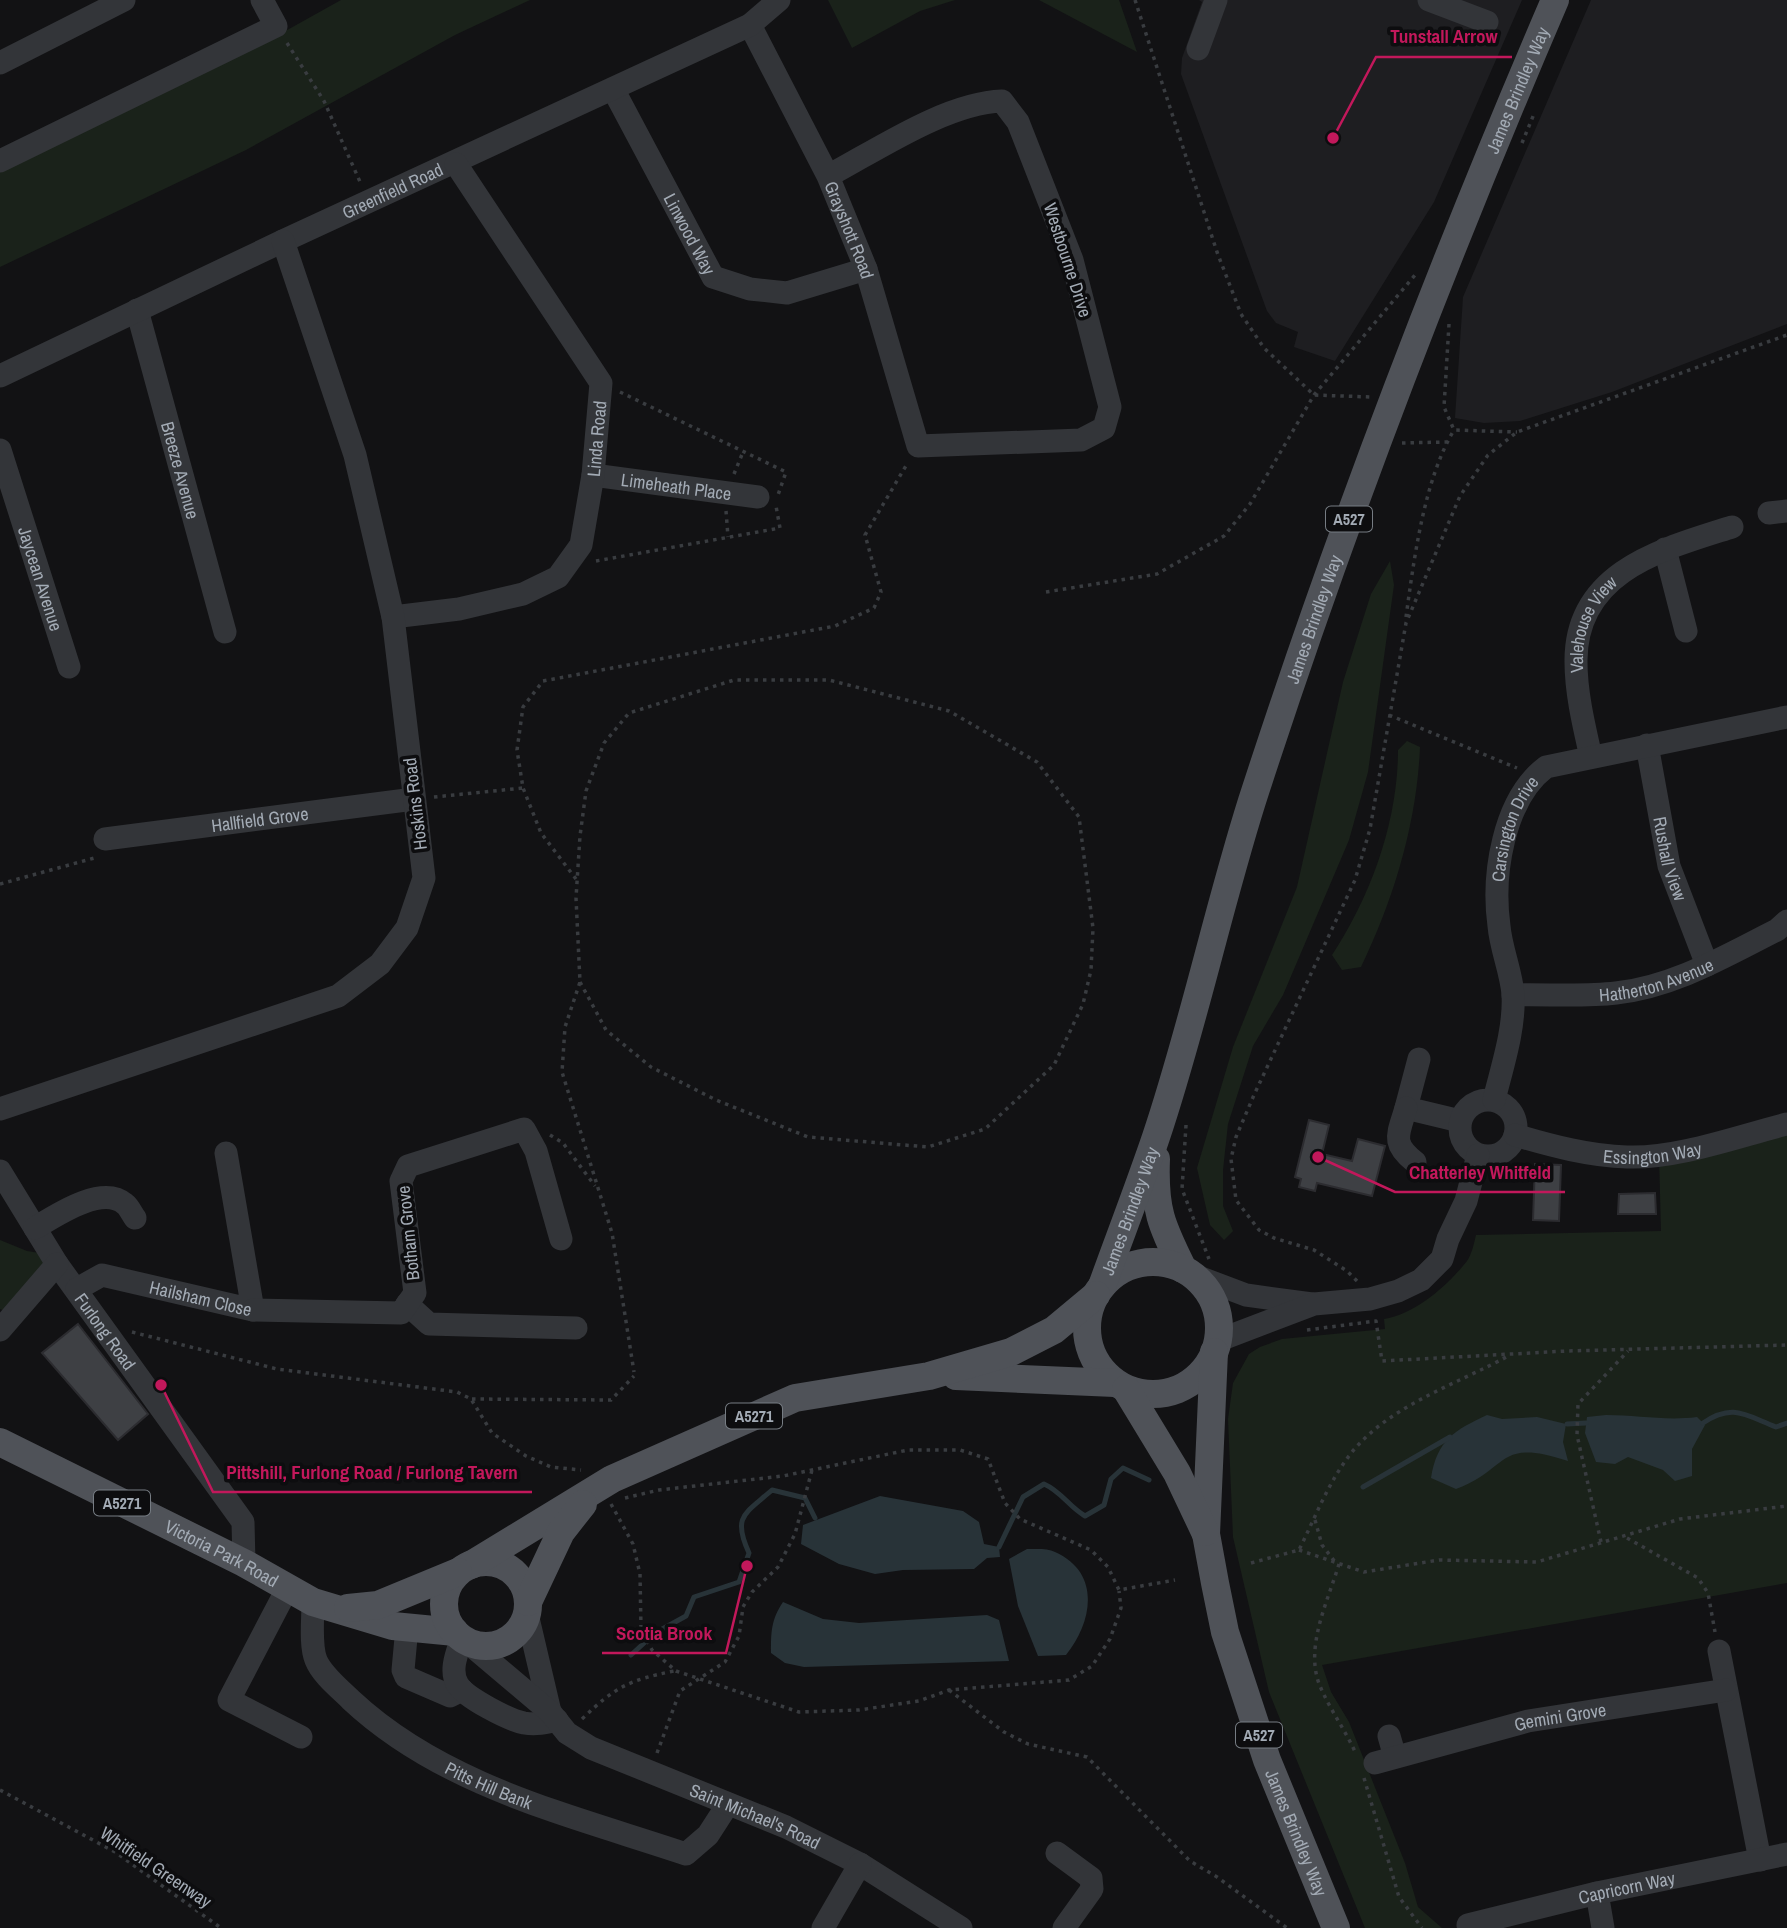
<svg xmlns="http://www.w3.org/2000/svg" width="1787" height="1928" font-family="'Archivo Narrow',sans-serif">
	<rect width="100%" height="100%" fill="#121214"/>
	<!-- built -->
	<path fill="#1e1e21" d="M1199 0H1522L1434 202 1335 361 1294 347 1298 332 1276 323 1267 311 1181 74 1182 58 1202 2Z
		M1591 0H1787V324L1612 392 1520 421 1484 423 1455 418 1463 297Z"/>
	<!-- green -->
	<path fill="#1a221a" d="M341 0H530L455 35 246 150 0 267V168L289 29Z
		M828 0H955L920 11 852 48Z
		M1039 0H1119L1137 52Z
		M1390 561 1394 585 1368 772 1349 840 1283 995 1253 1046 1228 1124 1223 1170V1206L1233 1231 1224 1240 1210 1225 1197 1168 1233 1047 1297 887 1343 682 1371 594Z
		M1407 741 1420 747C1417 822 1394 899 1361 967L1342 970 1332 955C1371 896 1398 821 1398 750Z
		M1787 1126V1583L1322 1665 1331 1692 1349 1722 1405 1863 1418 1907 1442 1928H1365L1269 1692 1233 1537 1228 1419 1233 1383 1249 1354 1260 1347 1282 1339 1385 1329 1384 1319C1416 1314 1448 1285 1467 1261 1472 1254 1474 1243 1476 1235L1661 1231 1659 1155Z
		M0 1240 27 1251 52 1255 14 1315 0 1309Z"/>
	<!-- water -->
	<path fill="#283338" d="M1487 1415 1502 1419 1537 1417 1566 1424 1563 1442 1568 1461C1496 1437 1510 1469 1456 1489L1431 1478C1437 1440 1455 1430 1487 1415Z
		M1606 1415C1637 1415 1666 1421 1697 1417L1705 1425 1692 1449V1476L1675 1481 1663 1470 1628 1457 1615 1464 1596 1462 1585 1433 1587 1417Z
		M880 1496 963 1511 979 1522 984 1544 999 1547 1000 1557 987 1558 974 1569 903 1570 875 1574 839 1564 801 1544 803 1525Z
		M1027 1549C1036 1549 1048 1548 1055 1552 1102 1573 1092 1623 1066 1655L1038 1656 1018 1606 1009 1559Z
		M783 1602 823 1619 859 1623 987 1615 999 1620 1009 1661 804 1667 785 1663 771 1653C771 1632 771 1620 783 1602Z"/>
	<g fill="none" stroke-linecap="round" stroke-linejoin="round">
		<!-- stream -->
		<path stroke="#283338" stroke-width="5" d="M1703 1423C1733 1403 1745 1415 1776 1427L1787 1423
			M1567 1424 1586 1423
			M1363 1487 1450 1437
			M999 1547 1023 1497 1044 1484C1062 1492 1068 1506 1085 1516L1104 1505 1111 1479 1123 1468 1149 1480
			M631 1655 655 1633 686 1616 694 1597 739 1582 749 1553C732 1516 745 1514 772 1490L805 1498 815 1518"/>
	</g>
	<!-- building -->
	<path fill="#3e4044" stroke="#2c2c30" stroke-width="2" d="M1309 1120 1329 1125 1322 1154 1352 1161 1358 1139 1385 1146 1372 1196 1317 1183 1315 1191 1299 1187 1301 1179 1295 1177Z
		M1535 1164 1561 1165 1559 1221 1533 1220Z
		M1655 1193 1656 1214H1618L1619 1194Z
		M78 1324 148 1414 118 1440 42 1353Z"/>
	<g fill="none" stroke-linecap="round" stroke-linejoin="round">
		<!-- path -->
		<path stroke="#393c40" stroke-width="3.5" stroke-dasharray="3.5 5" stroke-linecap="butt" d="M1135 0 1217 252 1241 314 1264 348 1314 395 1370 397
			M287 43 324 101 361 184
			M1522 143 1534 114
			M1449 324 1444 407 1454 430 1517 432
			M620 392 786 472 778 495
			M1402 443 1446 442
			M734 474 743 452
			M726 511 728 537
			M596 561 780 528 776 506
			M1046 592 1157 574 1224 536 1250 504 1314 395 1415 275
			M1406 617C1414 559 1424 480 1454 430
			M1389 715 1517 768
			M434 797 523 788
			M576 879 541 833 523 788 517 750 523 707 543 681 835 626 874 608 881 592 865 535 907 464
			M0 884 98 857
			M580 982 606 1030 651 1067 716 1100 808 1137 928 1147 985 1129 1054 1065 1083 1004 1091 970 1093 928 1079 817 1037 762 949 711 829 680H734L629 713 604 743 586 791 580 836 576 898 580 982 565 1027 562 1072 612 1233 634 1372
			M1186 1125 1182 1189 1209 1259
			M550 1135 563 1143 595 1186
			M1357 1281 1347 1271 1314 1250 1274 1238 1259 1230 1236 1200 1231 1159 1236 1137 1254 1095 1355 880 1370 829 1406 623 1460 496 1488 455 1517 432 1787 335
			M1307 1330 1376 1321 1382 1361 1567 1351 1787 1345
			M132 1332 277 1369 457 1392 471 1399 492 1433 526 1456 551 1467 581 1470
			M472 1399 611 1400 634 1376
			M625 1498 659 1490 783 1476 908 1450H960L988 1459 1005 1503 1020 1519 1091 1550 1108 1567 1119 1590 1175 1580
			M611 1504 633 1544 640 1574 641 1629 652 1650 676 1671 799 1712 859 1710 919 1701 949 1690 1069 1680 1092 1666 1110 1639 1121 1608 1119 1591
			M1315 1520 1322 1545 1335 1562
			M1627 1538 1698 1578 1708 1593 1715 1632
			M1601 1542 1577 1435 1578 1404 1628 1351
			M1299 1550 1364 1572 1439 1560 1537 1562 1680 1519 1787 1506
			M1251 1563 1299 1550C1314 1520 1326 1488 1346 1460 1383 1407 1456 1385 1510 1355
			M1339 1564C1328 1601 1304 1648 1320 1686 1330 1710 1346 1731 1356 1754
			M949 1690 1004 1732 1028 1744 1087 1757 1190 1861 1217 1877 1287 1928
			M582 1719C615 1687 629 1680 674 1671
			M657 1753 680 1691 725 1662 739 1636 743 1607 752 1592 778 1567 795 1534 812 1470
			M1364 1778 1399 1897 1422 1928
			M0 1790 115 1852 221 1928"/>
		<!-- minor -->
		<g stroke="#333539" stroke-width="23">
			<path d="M1429 0 1487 22"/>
			<path id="s1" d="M750 25 828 176 866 269 918 446 1081 440 1104 428 1110 407 1072 260 1018 122 1002 101C946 103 877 150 828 176"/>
			<path d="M1198 49 1216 0"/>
			<path d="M0 63 124 0"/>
			<path id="s2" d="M613 89 713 277 750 289 787 293 866 269"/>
			<path d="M0 161 276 26 262 0"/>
			<path id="s3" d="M137 310 225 632"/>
			<path id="s4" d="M0 376 283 241 750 25 779 0"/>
			<path id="s5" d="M0 450 69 667"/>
			<path id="s6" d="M593 475 758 497"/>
			<path d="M1769 513 1787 511"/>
			<path d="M1665 549 1686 631"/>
			<path id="s7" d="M393 617 459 609 523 594 558 577 581 545 593 475 601 383 456 164"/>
			<path id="s8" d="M1647 745 1669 866 1707 965"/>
			<path id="s9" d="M1591 757C1584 726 1576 693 1576 662 1575 571 1663 549 1732 527"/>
			<path id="s10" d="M105 839 414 799"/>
			<path id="s11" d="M1513 995C1547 994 1583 997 1616 993 1674 987 1727 955 1777 930L1787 921"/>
			<path d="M1419 1059 1406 1108 1460 1121"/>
			<circle cx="1488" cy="1128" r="28"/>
			<path id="s12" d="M1494 1100C1502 1067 1515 1029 1513 994 1511 971 1501 949 1499 926 1492 875 1503 800 1546 767L1787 717"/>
			<path d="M1406 1108C1398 1135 1391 1143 1415 1162"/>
			<path d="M0 1109 338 996 380 964 407 928 424 878 393 617 355 455 283 241"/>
			<path id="s13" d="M1515 1135C1552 1146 1590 1156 1627 1157 1677 1159 1739 1136 1787 1124"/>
			<path id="s14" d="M0 1171 57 1264 243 1522 244 1563"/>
			<path d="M35 1228C55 1216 102 1184 125 1204 129 1207 132 1214 135 1218"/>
			<path d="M1193 1275 1246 1295 1312 1304"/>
			<path id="s15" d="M77 1289 102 1275 253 1310 226 1153"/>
			<path d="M407 1304 429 1324 576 1328"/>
			<path d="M253 1310 401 1313 415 1293 401 1181 408 1166 524 1129 536 1151 561 1239"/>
			<path d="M0 1330 57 1264"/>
			<path d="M1217 1341 1314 1304 1370 1299 1398 1291 1421 1280 1442 1259 1448 1239 1466 1201 1478 1155"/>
			<path d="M287 1589 229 1700 301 1737"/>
			<path id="s16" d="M313 1602C313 1619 310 1645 316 1660 322 1675 340 1689 351 1700 443 1786 570 1815 686 1854L708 1835 728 1804"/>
			<path d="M527 1614 550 1712"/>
			<path d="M407 1627 403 1670 406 1677 450 1696 462 1690"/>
			<path d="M462 1638C457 1653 449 1671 458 1685 466 1698 509 1720 524 1723 536 1725 545 1723 557 1720"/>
			<path id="s17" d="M466 1641 550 1712 567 1733 591 1748 786 1827 860 1864 961 1928"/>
			<path d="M1719 1651 1760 1860"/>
			<path d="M1389 1736 1395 1757"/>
			<path id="s18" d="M1375 1763 1528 1721 1726 1690"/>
			<path d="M1057 1853 1091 1878 1092 1889 1064 1928"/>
			<path d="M1597 1893 1603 1928"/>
			<path id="s19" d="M1468 1925 1597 1893 1787 1854"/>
			<path d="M823 1928 860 1864"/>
		</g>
		<!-- major -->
		<g stroke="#4f5258" stroke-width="28">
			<path d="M1156 1159C1154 1209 1161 1225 1183 1269"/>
			<circle cx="1153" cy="1328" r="66"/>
			<path id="s20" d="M1102 1286C1120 1236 1139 1187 1156 1137 1193 1027 1217 912 1252 801 1340 529 1442 263 1555 0"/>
			<path id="s21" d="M1214 1352 1206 1534 1215 1583 1225 1632 1267 1760 1336 1928"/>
			<path d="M956 1376 1115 1383"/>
			<path d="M1126 1389 1177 1473 1205 1532"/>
			<path id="s22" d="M0 1442 244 1563 313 1602 393 1626 455 1632"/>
			<circle cx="486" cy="1604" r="42"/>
			<path d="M471 1565 612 1479 795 1398 929 1376 1011 1352 1054 1330 1096 1295"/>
			<path d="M528 1602 561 1532 583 1504"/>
			<path d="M348 1608 378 1605 458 1572"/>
		</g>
	</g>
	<g text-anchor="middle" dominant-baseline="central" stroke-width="7" stroke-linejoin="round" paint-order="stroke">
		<!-- shield labels -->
		<g fill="#0d0d0f" stroke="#767c83" stroke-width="2">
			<rect x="1326" y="506.5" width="46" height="25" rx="5"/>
			<rect x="726" y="1403.5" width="56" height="25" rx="5"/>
			<rect x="94" y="1490.5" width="56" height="25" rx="5"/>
			<rect x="1236" y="1722.5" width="46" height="25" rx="5"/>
		</g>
		<g font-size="16" font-weight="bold" fill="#a3abb5">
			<text x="1349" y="519">A527</text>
			<text x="754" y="1416">A5271</text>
			<text x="122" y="1503">A5271</text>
			<text x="1259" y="1735">A527</text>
		</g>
		<!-- street labels -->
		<g font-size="18" fill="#a3abb5" stroke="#0d0d0f">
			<text stroke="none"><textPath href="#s20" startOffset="1267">James Brindley Way</textPath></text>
			<text stroke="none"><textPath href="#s4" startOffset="434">Greenfield Road</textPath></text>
			<text stroke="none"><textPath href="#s1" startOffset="228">Grayshott Road</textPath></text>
			<text stroke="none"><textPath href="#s2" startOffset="164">Linwood Way</textPath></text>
			<text transform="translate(1068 260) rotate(72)">Westbourne Drive</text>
			<text stroke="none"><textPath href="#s7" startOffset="318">Linda Road</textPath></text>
			<text stroke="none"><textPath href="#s3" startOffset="166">Breeze Avenue</textPath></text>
			<text stroke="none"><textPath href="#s6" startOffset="84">Limeheath Place</textPath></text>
			<text stroke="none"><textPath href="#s5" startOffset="135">Jaycean Avenue</textPath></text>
			<text stroke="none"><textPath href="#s20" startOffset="700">James Brindley Way</textPath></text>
			<text stroke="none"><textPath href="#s9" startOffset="138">Valehouse View</textPath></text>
			<text transform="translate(415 804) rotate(-97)">Hoskins Road</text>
			<text stroke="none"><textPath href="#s10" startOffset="156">Hallfield Grove</textPath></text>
			<text stroke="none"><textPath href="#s12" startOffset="278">Carsington Drive</textPath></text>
			<text stroke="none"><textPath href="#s8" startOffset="116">Rushall View</textPath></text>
			<text stroke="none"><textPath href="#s11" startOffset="145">Hatherton Avenue</textPath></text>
			<text stroke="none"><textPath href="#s13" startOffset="140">Essington Way</textPath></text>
			<text stroke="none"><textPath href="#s20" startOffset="80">James Brindley Way</textPath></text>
			<text transform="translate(408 1233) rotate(-96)">Botham Grove</text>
			<text stroke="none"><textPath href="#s15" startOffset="130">Hailsham Close</textPath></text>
			<text stroke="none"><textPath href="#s14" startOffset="192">Furlong Road</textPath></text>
			<text stroke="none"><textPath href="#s22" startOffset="248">Victoria Park Road</textPath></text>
			<text stroke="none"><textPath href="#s18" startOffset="191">Gemini Grove</textPath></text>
			<text stroke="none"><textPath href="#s16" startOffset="275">Pitts Hill Bank</textPath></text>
			<text stroke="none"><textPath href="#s17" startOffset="343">Saint Michael's Road</textPath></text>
			<text stroke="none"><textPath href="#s21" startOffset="495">James Brindley Way</textPath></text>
			<text transform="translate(156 1867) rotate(34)">Whitfield Greenway</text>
			<text stroke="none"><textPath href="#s19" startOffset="163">Capricorn Way</textPath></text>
		</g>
	</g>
	<!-- callouts -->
	<path fill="none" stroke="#c2185b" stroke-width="2.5" d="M1333 138L1376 57H1512M1318 1157L1395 1192H1565M161 1385L213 1492H532M747 1566L726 1653H602"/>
	<g fill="#c2185b" stroke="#0d0d0f" stroke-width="2.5">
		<circle cx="1333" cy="138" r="7"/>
		<circle cx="1318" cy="1157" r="7"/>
		<circle cx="161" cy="1385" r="7"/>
		<circle cx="747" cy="1566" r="7"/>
	</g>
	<g font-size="19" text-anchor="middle" font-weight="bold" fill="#c2185b" stroke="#0d0d0f" stroke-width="7" stroke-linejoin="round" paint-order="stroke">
		<text x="1444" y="43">Tunstall Arrow</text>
		<text x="1480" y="1179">Chatterley Whitfeld</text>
		<text x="372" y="1479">Pittshill, Furlong Road / Furlong Tavern</text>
		<text x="664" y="1640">Scotia Brook</text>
	</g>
</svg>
